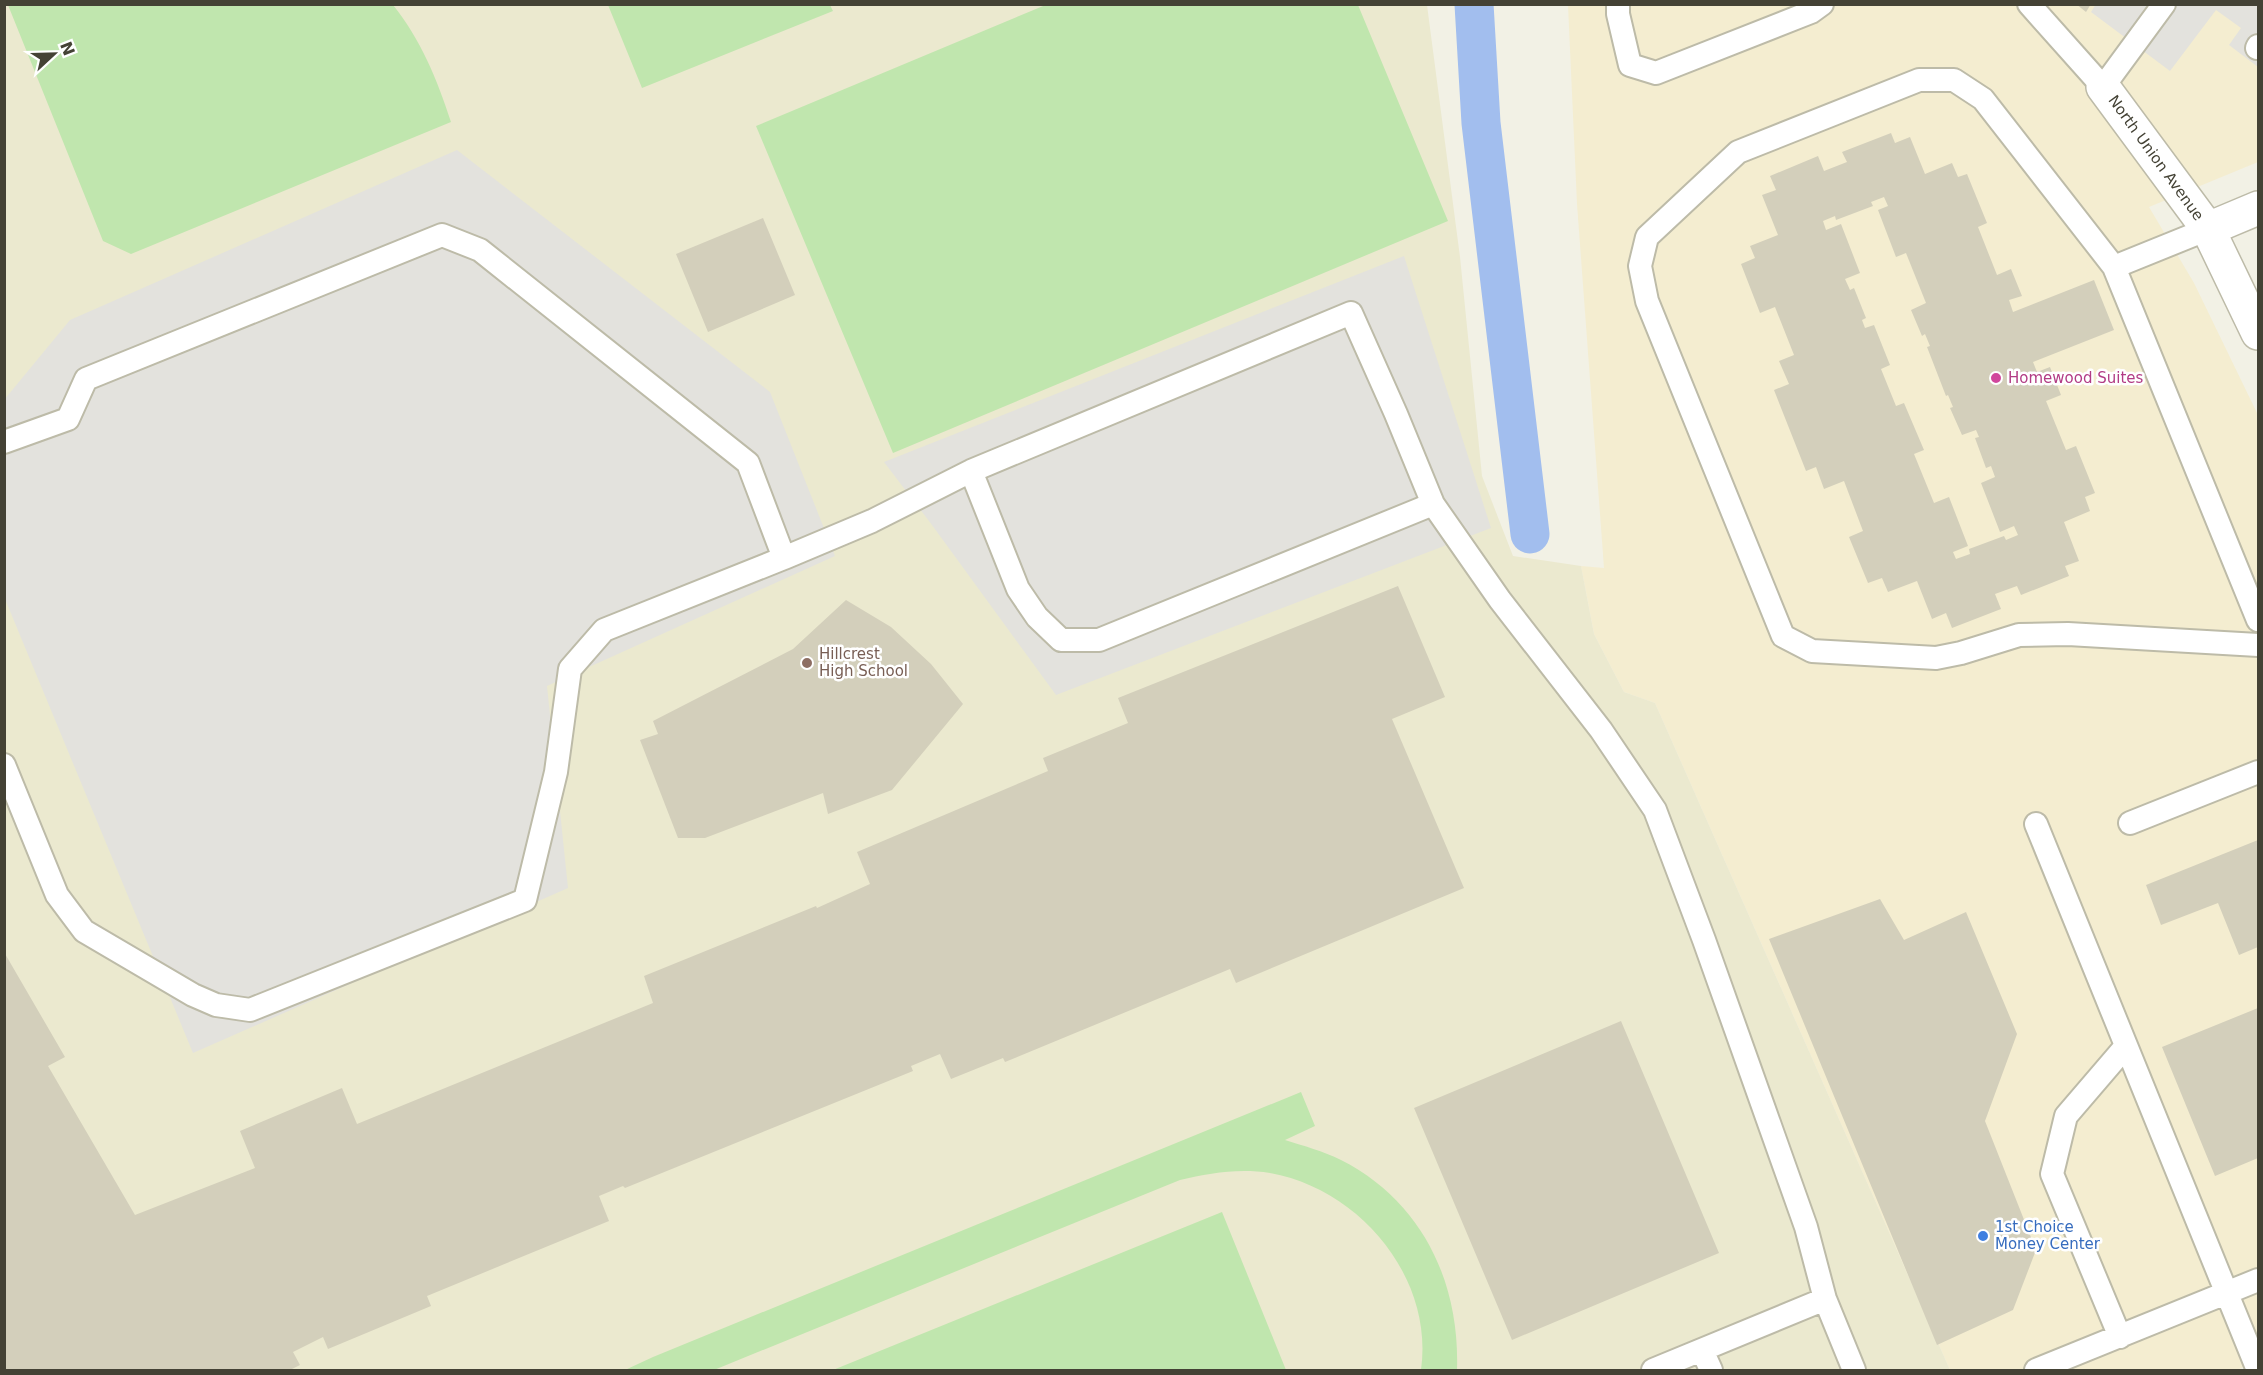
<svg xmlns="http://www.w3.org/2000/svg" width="2263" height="1375" font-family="'DejaVu Sans',sans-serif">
	<rect width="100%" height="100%" fill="#f2f1e5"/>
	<!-- commercial -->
	<path fill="#f4edd0" d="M1568 5H2258V162L2149 207 2194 283 2258 415V1362L2236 1370H1950L1655 703 1624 692 1594 634 1581 566 1604 568 1577 204Z"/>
	<!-- education -->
	<path fill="#ebe9cf" d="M5 5H1427L1460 257 1482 476 1513 556 1581 566 1594 634 1624 692 1655 703 1950 1370H5Z"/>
	<!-- green -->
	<path fill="#c0e6ae" d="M1048 4 1358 5 1448 221 893 453 756 126Z
		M8 5H393C421 40 437 79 451 122L131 254 103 241Z
		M830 5 833 11 642 88 608 5Z
		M1301 1092 1315 1126 1285 1140C1304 1146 1323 1151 1341 1160 1422 1201 1460 1282 1457 1370H1421C1434 1278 1360 1189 1270 1173 1239 1168 1209 1173 1180 1180L714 1370H625L653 1357Z
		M1222 1212 1286 1370H833Z"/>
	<!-- parking -->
	<path fill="#e3e2dd" d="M2096 4 2258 5V67L2229 45 2241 28 2216 10 2170 71 2091 12Z
		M457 150 770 392 835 556 547 686 568 888 193 1053 5 599 4 400 70 320Z
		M1404 256 1491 528 1056 695 932 525 884 462Z"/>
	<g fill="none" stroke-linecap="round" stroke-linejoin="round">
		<!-- canal -->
		<path stroke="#a2beee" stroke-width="39" d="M1474 4 1481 123 1530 534"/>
	</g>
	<!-- building -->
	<path fill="#d3cfbb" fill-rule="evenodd" d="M2076 4H2091L2086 12Z
		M1891 133 1895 143 1910 137 1925 174 1952 163 1958 177 1967 174 1987 223 1978 227 1997 275 2011 269 2022 296 2009 300 2013 312 2094 280 2114 330 2033 362 2037 372 2050 367 2061 395 2046 401 2066 450 2076 446 2095 493 2085 497 2090 511 2064 522 2079 561 2065 566 2069 576 2021 595 2017 586 1995 594 2001 609 1952 628 1946 613 1932 619 1917 581 1888 592 1882 578 1868 583 1849 537 1863 531 1844 481 1824 489 1816 467 1806 471 1774 390 1789 384 1779 361 1794 355 1775 307 1760 313 1741 264 1755 258 1750 246 1778 235 1762 195 1776 190 1770 176 1818 156 1824 171 1847 162 1842 152ZM1884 197 1888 206 1878 210 1896 257 1906 253 1926 303 1911 310 1922 336 1925 334 1930 346 1927 347 1946 396 1948 395 1953 407 1950 408 1962 435 1976 430 1979 437 1975 438 1986 468 1991 466 1995 477 1981 483 2000 532 2014 526 2018 535 2006 540 2004 536 1969 549 1970 554 1956 559 1953 552 1968 546 1949 497 1934 503 1914 454 1924 450 1904 403 1896 406 1881 369 1890 365 1874 325 1865 328 1862 320 1866 318 1854 288 1850 290 1845 279 1860 273 1841 224 1826 230 1823 221 1835 216 1836 220 1873 206 1871 202Z
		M763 218 795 295 708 332 676 254Z
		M1398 586 1445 697 1392 719 1464 888 1236 983 1230 969 1005 1062 1003 1058 951 1079 940 1054 911 1066 913 1071 625 1188 623 1186 599 1196 609 1221 427 1296 431 1306 328 1349 323 1337 293 1352 300 1365 290 1370H4V952L65 1057 48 1066 135 1215 255 1168 240 1131 342 1088 357 1124 653 1003 644 976 816 906 817 908 870 884 857 852 1048 771 1043 758 1128 723 1118 698Z
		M846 600 891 627 931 664 963 704 892 790 828 814 823 793 705 838H678L640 740 658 734 653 721 793 649Z
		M2258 840V947L2239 955 2218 903 2161 925 2146 885Z
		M1880 899 1904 940 1966 912 2017 1034 1985 1121 2036 1250 2013 1310 1937 1345 1769 939Z
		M2258 1008V1158L2215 1176 2162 1047Z
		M1621 1021 1719 1253 1512 1340 1414 1108Z"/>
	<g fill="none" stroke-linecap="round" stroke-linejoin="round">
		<!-- lane casing -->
		<g stroke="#bdbba8" stroke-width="26">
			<path id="lane" d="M1618 4V14L1630 65 1656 73 1811 12 1822 4
				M2029 4 2103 87 2164 4
				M2257 48 2258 46
				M2208 229 2114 267 1983 99 1954 80H1919L1738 152 1647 237 1640 266 1647 301 1783 636 1812 651 1936 658 1961 653 2019 635 2068 634 2258 645
				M2114 267 2258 620
				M4 442 68 419 86 379 442 235 480 250 748 463 784 558 604 630 570 669 556 772 525 900 250 1010 216 1005 193 995 84 931 57 895 4 765
				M1433 504 1099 640H1061L1037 617 1018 589 971 471 1351 313 1396 414 1433 504 1500 600 1601 730 1655 810 1704 940 1806 1227 1825 1299 1854 1370
				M784 558 872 521 971 471
				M2130 823 2258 772
				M2036 824 2258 1370
				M2120 1337 2052 1174 2066 1116 2126 1046
				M1702 1350 1711 1370
				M1653 1370 1825 1299
				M2036 1370 2258 1280"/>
		</g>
		<!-- street casing -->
		<g stroke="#bdbba8" stroke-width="36">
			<path id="street" d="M2103 87 2208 229 2258 333
				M2208 229 2258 208"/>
		</g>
		<!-- lane -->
		<use href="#lane" stroke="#fff" stroke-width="22"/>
		<!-- street -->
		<use href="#street" stroke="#fff" stroke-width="33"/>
	</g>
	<!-- markers -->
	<circle fill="#d1479c" stroke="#fff" stroke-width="2" cx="1996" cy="378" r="6"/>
	<circle fill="#8d6e63" stroke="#fff" stroke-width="2" cx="807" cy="663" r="6"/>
	<circle fill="#3f7fe0" stroke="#fff" stroke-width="2" cx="1983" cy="1236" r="6"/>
	<g text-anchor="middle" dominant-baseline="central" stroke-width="5" stroke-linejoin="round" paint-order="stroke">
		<!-- street labels -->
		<g font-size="15" fill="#444235" stroke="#fff">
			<text transform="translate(2156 158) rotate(54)">North Union Avenue</text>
		</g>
		<!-- hotel labels -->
		<g font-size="15" fill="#b23c85" stroke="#fff" text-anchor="start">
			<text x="2008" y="378">Homewood Suites</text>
		</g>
		<!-- education labels -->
		<g font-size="15" fill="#785e54" stroke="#fff" text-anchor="start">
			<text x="819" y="654">Hillcrest<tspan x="819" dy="17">High School</tspan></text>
		</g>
		<!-- shop labels -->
		<g font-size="15" fill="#366cbe" stroke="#fff" text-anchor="start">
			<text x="1995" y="1227">1st Choice<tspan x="1995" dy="17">Money Center</tspan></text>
		</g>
	</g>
	<!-- border -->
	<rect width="2263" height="1375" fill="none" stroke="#444235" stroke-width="12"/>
	<!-- north arrow -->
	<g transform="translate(54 54) rotate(68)" stroke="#ffffff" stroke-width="4.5" paint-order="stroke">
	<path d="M0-4.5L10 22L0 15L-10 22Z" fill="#444235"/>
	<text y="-9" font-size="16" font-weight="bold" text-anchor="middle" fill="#444235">N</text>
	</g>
</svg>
